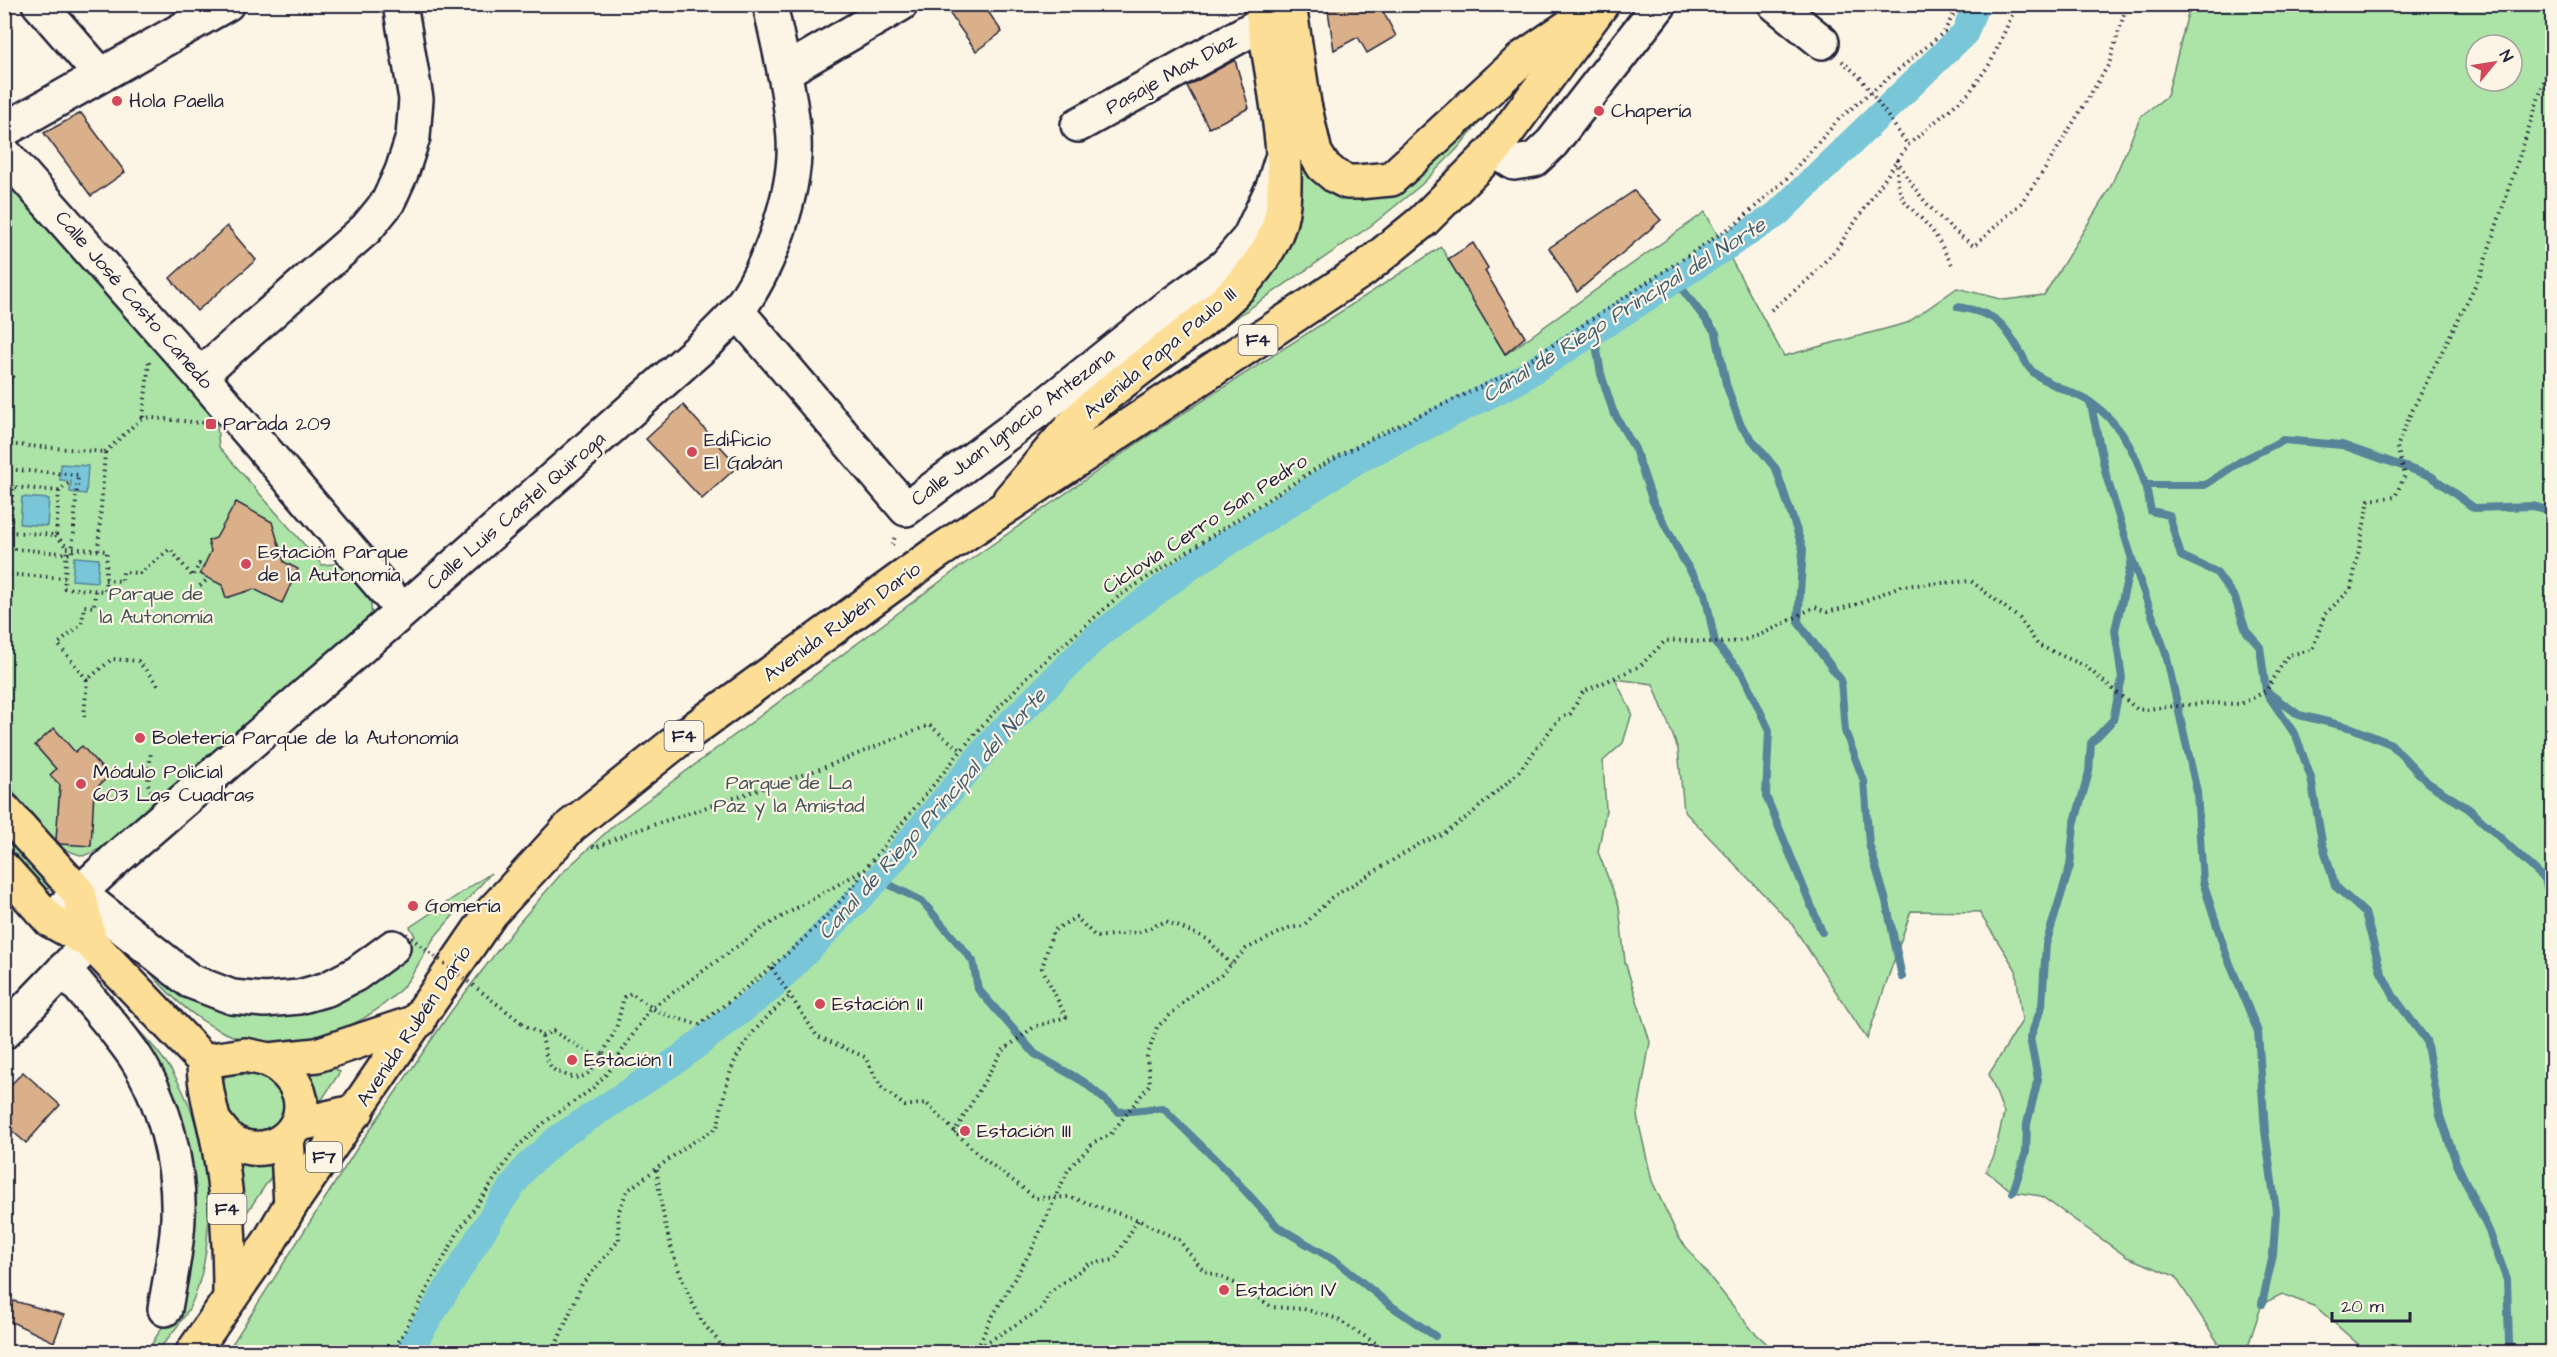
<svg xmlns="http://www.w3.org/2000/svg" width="2557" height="1357" font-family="'Architects Daughter',sans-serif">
	<rect width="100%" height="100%" fill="#fcf5e5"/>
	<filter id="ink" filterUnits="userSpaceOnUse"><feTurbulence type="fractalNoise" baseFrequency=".0167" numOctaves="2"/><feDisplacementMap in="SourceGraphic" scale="12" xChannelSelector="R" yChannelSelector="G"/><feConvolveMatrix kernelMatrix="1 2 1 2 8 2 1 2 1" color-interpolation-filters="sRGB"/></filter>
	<g filter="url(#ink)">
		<!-- green -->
		<path fill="#ace4a7" stroke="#678371" stroke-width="1.5" fill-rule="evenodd" d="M2190 5H2552V1352H2367L2316 1307 2282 1294 2262 1304 2246 1352H2224L2175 1276 2127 1257 2041 1196 2013 1192 1986 1171 1994 1156 2004 1113 1989 1074 2022 1021 2016 970 1979 912 1911 911 1867 1039 1791 923 1684 811 1678 749 1653 684 1615 679 1632 713 1623 743 1603 761 1606 810 1598 852 1619 906 1625 962 1650 1042 1637 1116 1652 1181 1679 1238 1752 1330 1776 1352H227L356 1150 452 1010 518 924 561 874 614 825 957 569 1145 438 1441 247 1506 354 1705 212 1784 356 1907 323 1957 288 2004 300 2044 295 2110 188 2141 116 2167 96ZM2476 45H2512V81H2476Z
			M1519 75 1457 149 1421 185 1372 225 1114 401 1155 370 1301 132 1346 192Z
			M4 172 216 416 219 447 322 565 346 563C359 582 377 598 370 622L107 846 83 856 63 849 5 783Z
			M4 831 52 885 43 893 5 849Z
			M491 873C472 895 452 916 434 938 423 954 415 974 402 988 358 1033 283 1060 223 1032 184 1014 152 978 128 943L245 1012 399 953 415 936 410 927Z
			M108 999C132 1024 159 1048 176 1078 210 1137 219 1237 193 1300 186 1318 169 1336 157 1352H147L167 1319 184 1193Z
			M334 1068 340 1072 321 1101 307 1070Z
			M227 1074 269 1076 287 1089 280 1133 241 1132 232 1119 221 1084Z
			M238 1162 258 1166 279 1165 248 1211 243 1208Z"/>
		<!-- water -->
		<path fill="#78c6d7" stroke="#568499" stroke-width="1.5" d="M61 464 88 466 86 494 70 492 71 481 60 480Z
			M22 497 49 499 47 526 20 524Z
			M74 557 99 559 97 582 72 580Z"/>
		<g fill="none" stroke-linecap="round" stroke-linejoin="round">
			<!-- stream -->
			<path stroke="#568499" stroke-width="8" d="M1676 281 1716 333 1726 384 1741 426 1776 469 1803 549 1798 622 1841 680 1845 731 1864 781 1869 844 1886 901 1902 977
				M1958 307C1996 314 2001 320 2021 353 2024 359 2028 368 2033 372 2049 386 2072 391 2090 402 2127 427 2144 469 2151 511L2169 515 2181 556 2216 572 2235 598 2246 631 2260 647 2266 691 2299 715 2352 728 2391 744 2428 783 2469 809 2545 879 2552 909
				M1594 333 1601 374 1613 411 1635 449 1653 502 1684 561 1705 593 1715 643 1742 673 1769 730 1766 796 1822 932
				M2147 485H2205L2241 461 2283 440 2342 445 2431 476 2474 508 2533 506 2552 511
				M2132 559 2166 654 2197 792 2203 882 2226 954 2258 1032 2265 1131 2276 1211 2273 1255 2262 1304
				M2268 695 2296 736 2311 778 2322 842 2335 886 2365 913 2381 972 2394 997 2426 1040 2440 1116 2456 1162 2489 1231 2507 1280 2509 1343 2513 1352
				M878 879 922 901 973 961 978 989 1035 1054 1084 1082 1119 1112 1163 1108 1229 1173 1278 1227 1336 1261 1390 1305 1435 1336
				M2013 1192 2026 1152 2027 1124 2038 1079 2030 1038 2042 1006 2046 944 2070 866 2074 825 2089 772 2091 743 2113 720 2122 678 2115 630 2132 559 2106 475 2091 405"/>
			<!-- canal -->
			<path stroke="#78c6d7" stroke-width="27" d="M408 1352 501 1202 526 1167 558 1138 680 1058 772 987 878 879 993 740 1096 637 1196 563 1356 461 1514 383 1776 215 1965 33 1976 4"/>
		</g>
		<!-- building -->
		<path fill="#dab08b" stroke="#22223b" stroke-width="1.5" d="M943 4H983L1002 32 976 51Z
			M1327 4H1379L1396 36 1367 53 1358 37 1334 50Z
			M1235 60 1249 108 1209 128 1187 86Z
			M81 113 125 172 91 196 44 133Z
			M1634 191 1661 220 1577 292 1549 248Z
			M227 226 256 260 197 311 170 278Z
			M1473 243 1488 268 1485 271 1525 337 1505 354 1448 259Z
			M683 405 738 466 702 499 646 439Z
			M236 502 272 522 284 562 298 569 282 603 254 589 226 598 222 585 200 574 211 551 208 541 216 538Z
			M54 728 75 752 82 746 109 776 94 790 91 846 60 844 56 840 60 785 50 775 56 769 35 745Z
			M23 1072 60 1105 26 1143 4 1124V1092Z
			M14 1301 64 1315 54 1342 5 1319Z"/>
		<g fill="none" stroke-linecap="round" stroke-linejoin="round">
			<!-- minor casing -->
			<g stroke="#22223b" stroke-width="38">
				<path id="minor" d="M39 4 100 74
					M1775 4 1822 42
					M784 72 901 4
					M1078 125 1263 23
					M4 130 227 4
					M1494 150 1514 163 1534 160 1552 143 1660 4
					M4 153 200 375 403 611
					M737 311 906 509 1044 406 1168 307 1225 266 1249 238 1273 187 1281 161
					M200 375 366 229 388 202 402 171 413 137 416 99 400 4
					M79 893 190 981 232 997 265 1000 299 997 327 989 356 974 393 947
					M50 920 118 857 403 611 710 340C719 330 730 321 738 310 769 269 797 191 794 139 791 93 779 49 770 4
					M64 969C88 997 113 1025 134 1055 164 1100 180 1164 178 1218 177 1248 170 1279 165 1309
					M4 1032 79 954"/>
			</g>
			<!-- major casing -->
			<g stroke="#22223b" stroke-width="38">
				<path id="major" d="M1289 4 1304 104 1315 153 1323 166 1335 176 1347 182H1358L1391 179 1524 57 1597 7
					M1010 499C1034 472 1056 442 1082 416 1139 360 1260 299 1280 221 1294 167 1269 62 1261 4
					M4 810 79 893 90 942
					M4 869 50 920 90 942 204 1061C204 1092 214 1117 219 1147 228 1196 230 1247 230 1297
					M204 1061 245 1055 269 1060 317 1055 419 1021
					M214 1121C220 1129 227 1140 237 1144 286 1166 335 1099 269 1060
					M296 1125 357 1111
					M287 1137 291 1204"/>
			</g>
			<!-- highway casing -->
			<g stroke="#22223b" stroke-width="38">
				<path id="highway" d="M193 1352 269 1242 291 1204 491 913 571 826 676 742 935 554 1363 270 1423 221 1494 150 1602 4"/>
			</g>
			<!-- path -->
			<path stroke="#22223b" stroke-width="4" stroke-dasharray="1.5 4.5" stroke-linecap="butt" d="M1842 61 1860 77 1908 145
				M1897 159C1916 196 1941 222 1974 246L2021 203 2045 169 2109 64 2127 4
				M1897 160C1896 207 1908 200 1933 232 1941 243 1947 257 1954 268
				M1771 310 1810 278 1838 247 1908 145 1969 93 1991 62 2017 4
				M149 362 143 417 203 423
				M4 368 14 378 4 387
				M4 432V441
				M4 444 105 452 98 551
				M105 452 143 417
				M4 469 78 475 72 554 4 548
				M4 478 13 487
				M59 491 56 535 10 532 13 487 59 491 71 481
				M56 535 67 548
				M4 536 10 532
				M892 545 896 534
				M67 548 107 551 105 591 64 588Z
				M4 574 65 578
				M105 580 122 581 123 572 140 573 170 549 193 577 199 564 204 566
				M200 586 209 578
				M95 591 94 607 84 606 82 624 58 644 87 680 112 659 138 661 158 685
				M84 717 87 680
				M151 791 148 784 151 750
				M593 846 595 848 626 834 823 768 929 725 962 751
				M772 968 817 1036 865 1057 881 1087 905 1106 926 1103 979 1155 1036 1198 1070 1197 1138 1220 1179 1240 1203 1270 1237 1284 1272 1307 1304 1309 1335 1318 1390 1352
				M522 1023 542 1036
				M699 1025C757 979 819 933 863 873
				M542 1036C544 1045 545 1055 549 1063 552 1070 557 1072 563 1074 586 1084 591 1071 603 1053
				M542 1036 553 1031 599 1058
				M954 1133 1002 1051 1034 1027 1066 1017 1042 968 1053 931 1076 917 1096 937 1140 932 1166 921 1207 939 1231 964
				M657 1170C661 1221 676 1273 700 1318 707 1331 720 1338 723 1352
				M979 1347 1040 1310 1051 1291 1089 1264 1114 1260 1138 1220
				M393 1352 458 1232 516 1148 546 1121 592 1089 609 1071 649 1010 764 927 865 869 978 730 1030 674 1119 596 1312 471 1376 436 1512 372 1737 223 1785 180 1840 118 1944 32 1959 4
				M553 1352 582 1284 619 1240 618 1213 627 1191 685 1147 717 1128C723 1104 726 1076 738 1055 750 1032 772 1012 791 995
				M972 1352 978 1347 988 1324 1032 1249 1068 1170 1094 1142 1110 1135 1150 1084 1147 1057 1157 1027 1195 992 1221 975 1246 949 1289 928 1303 926 1331 898 1421 843 1444 834 1470 815 1517 774 1558 720 1570 714 1583 692 1640 666 1665 641C1690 639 1714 645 1739 641 1765 636 1792 618 1815 607L1827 612 1855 605 1900 586 1971 581 2020 619 2038 645 2085 666 2138 710 2206 703 2241 704 2266 691 2288 655 2312 650 2325 614 2351 589 2369 500 2395 497 2405 475 2397 447 2410 415 2480 276 2552 57"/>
			<!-- minor -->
			<use href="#minor" stroke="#fcf5e5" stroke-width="33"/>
			<!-- major -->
			<use href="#major" stroke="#fdde96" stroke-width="33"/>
			<!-- highway -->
			<use href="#highway" stroke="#fdde96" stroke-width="33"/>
			<!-- path-bridge -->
			<path stroke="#22223b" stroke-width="4" stroke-dasharray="1.5 4.5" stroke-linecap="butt" d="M406 934 522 1023
				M603 1053 616 1029 624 997 631 993 658 1012 699 1025"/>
		</g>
	</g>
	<!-- markers -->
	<g fill="#d1495b" stroke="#fcf5e5" stroke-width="2">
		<circle cx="117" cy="101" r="6"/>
		<circle cx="1599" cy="111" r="6"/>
		<rect x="205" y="418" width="12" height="12" rx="3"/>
		<circle cx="692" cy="452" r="6"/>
		<circle cx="246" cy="564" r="6"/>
		<circle cx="140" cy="738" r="6"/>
		<circle cx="81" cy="784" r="6"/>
		<circle cx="413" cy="906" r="6"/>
		<circle cx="820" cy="1004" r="6"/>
		<circle cx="572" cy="1060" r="6"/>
		<circle cx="965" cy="1131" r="6"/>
		<circle cx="1224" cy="1290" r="6"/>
	</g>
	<g text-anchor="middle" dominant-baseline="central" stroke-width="4.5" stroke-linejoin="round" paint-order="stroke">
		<!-- shield labels -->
		<g fill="#fcf5e5" stroke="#63616e" stroke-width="1.5">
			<rect x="1238.5" y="325" width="39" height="30" rx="4.5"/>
			<rect x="664.5" y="721" width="39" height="30" rx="4.5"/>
			<rect x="306" y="1142" width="36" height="30" rx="4.5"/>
			<rect x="207.5" y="1194" width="39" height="30" rx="4.5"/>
		</g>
		<g font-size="18" font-weight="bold" fill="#22223b">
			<text x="1258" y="340">F4</text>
			<text x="684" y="736">F4</text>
			<text x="324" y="1157">F7</text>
			<text x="227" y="1209">F4</text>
		</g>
		<!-- street labels -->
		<g font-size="20" fill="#22223b" stroke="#fcf5e5">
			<text transform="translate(1171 74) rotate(-29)">Pasaje Max Diaz</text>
			<text transform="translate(134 300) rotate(49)">Calle José Casto Canedo</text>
			<text transform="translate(1160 353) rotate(-40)">Avenida Papa Paulo III</text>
			<text transform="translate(1013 427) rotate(-37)">Calle Juan Ignacio Antezana</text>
			<text transform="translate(516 511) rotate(-41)">Calle Luis Castel Quiroga</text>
			<text transform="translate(1205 524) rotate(-33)">Ciclovía Cerro San Pedro</text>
			<text transform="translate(842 622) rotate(-36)">Avenida Rubén Darío</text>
			<text transform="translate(414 1026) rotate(-56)">Avenida Rubén Darío</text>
		</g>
		<!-- poi labels -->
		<g font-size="20" fill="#22223b" stroke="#fcf5e5" text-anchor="start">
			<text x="129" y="101">Hola Paella</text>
			<text x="1611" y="111">Chapería</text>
			<text x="223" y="424">Parada 209</text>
			<text x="704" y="440">Edificio<tspan x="704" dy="23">El Gabán</tspan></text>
			<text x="258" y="552">Estación Parque<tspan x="258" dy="23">de la Autonomía</tspan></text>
			<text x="152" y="738">Boletería Parque de la Autonomía</text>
			<text x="93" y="772">Módulo Policial<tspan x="93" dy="23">603 Las Cuadras</tspan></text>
			<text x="425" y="906">Gomería</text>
			<text x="832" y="1004">Estación II</text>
			<text x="584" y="1060">Estación I</text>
			<text x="977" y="1131">Estación III</text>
			<text x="1236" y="1290">Estación IV</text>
		</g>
		<!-- park labels -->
		<g font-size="20" fill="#445256" stroke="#fcf5e5">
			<text x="156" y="594">Parque de<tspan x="156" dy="23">la Autonomía</tspan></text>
			<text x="789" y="783">Parque de La<tspan x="789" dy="23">Paz y la Amistad</tspan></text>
		</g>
		<!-- water labels -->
		<g font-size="21" font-style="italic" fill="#405b72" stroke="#fcf5e5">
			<text transform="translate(1624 310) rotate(-32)">Canal de Riego Principal del Norte</text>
			<text transform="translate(932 814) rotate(-48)">Canal de Riego Principal del Norte</text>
		</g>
	</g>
	<!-- margin -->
	<rect width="2557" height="1357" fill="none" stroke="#fcf5e5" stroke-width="24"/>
	<rect x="12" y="12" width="2533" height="1333" fill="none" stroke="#22223b" stroke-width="2" filter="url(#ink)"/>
	<!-- north arrow -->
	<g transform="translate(2494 63) rotate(60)"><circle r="28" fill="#fcf5e5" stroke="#a5a1a1" stroke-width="1.5"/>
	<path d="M0-4.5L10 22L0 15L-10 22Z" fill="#d1495b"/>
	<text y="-9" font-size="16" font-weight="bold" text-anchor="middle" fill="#22223b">N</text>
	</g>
	<!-- scale -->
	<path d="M2332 1312v9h78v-9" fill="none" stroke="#22223b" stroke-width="3"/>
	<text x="2341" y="1312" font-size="18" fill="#22223b" stroke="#fcf5e5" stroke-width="4.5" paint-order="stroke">20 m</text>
</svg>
